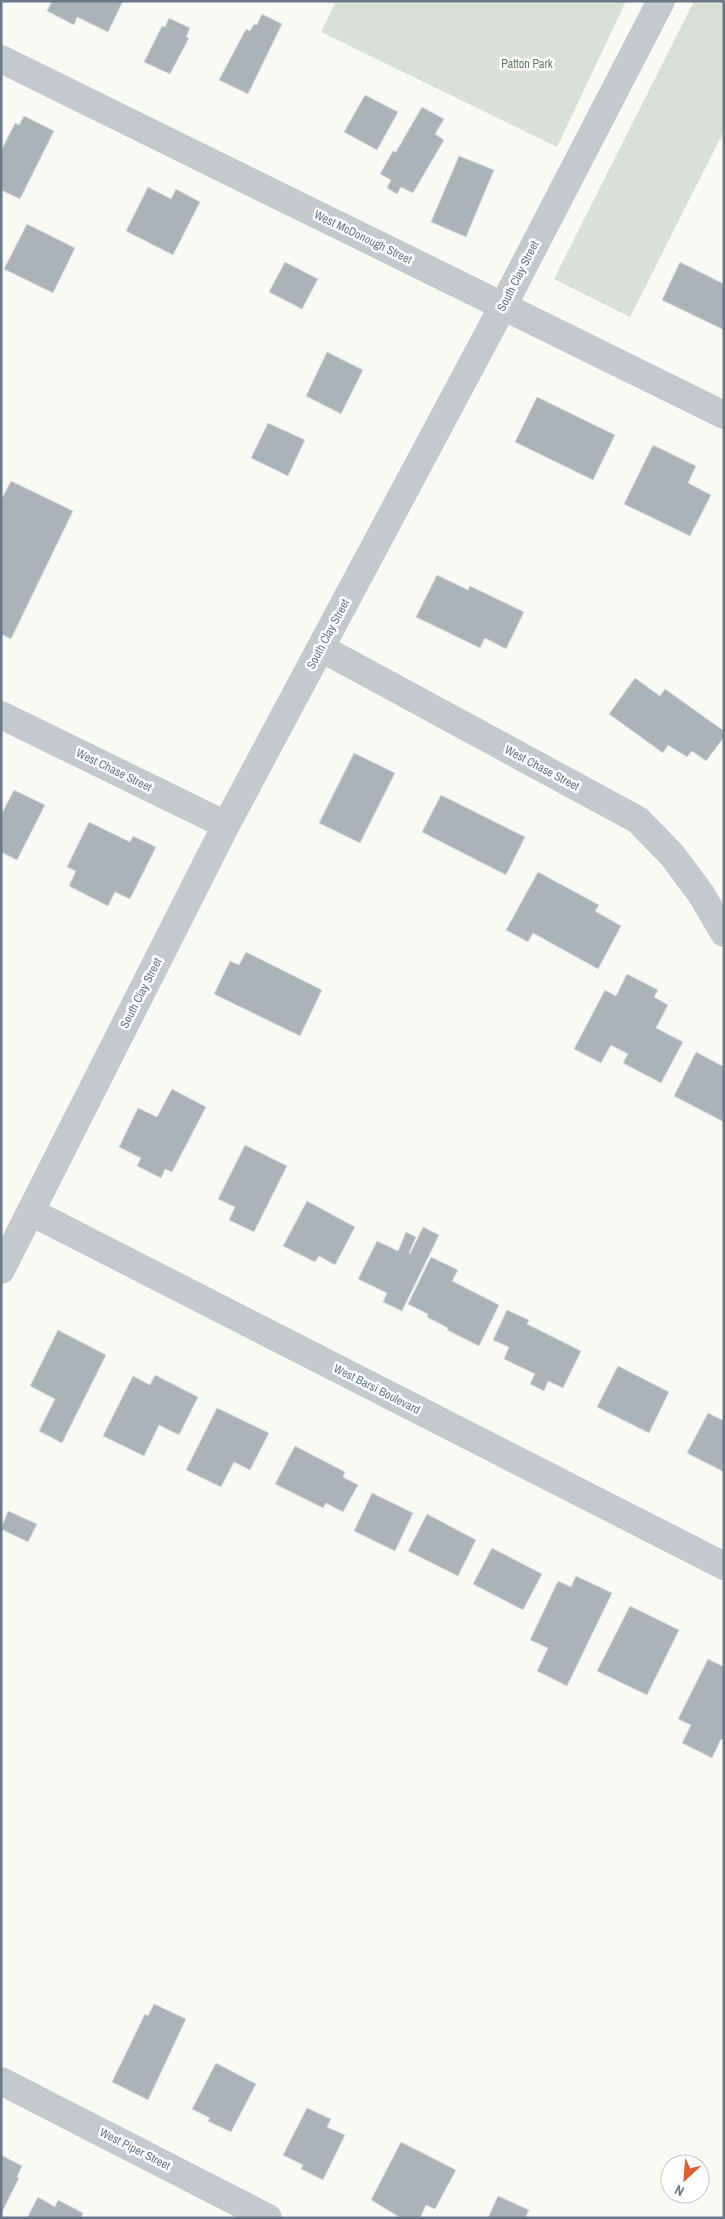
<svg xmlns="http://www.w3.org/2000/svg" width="725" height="2219" font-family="'Archivo Narrow',sans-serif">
	<rect width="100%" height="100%" fill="#f9f9f6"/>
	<!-- green -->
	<path fill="#dae0d7" d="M336 1H626L557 147 321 32Z
		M694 1H724V131L630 317 554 279Z"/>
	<!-- building -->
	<path fill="#abb3b9" stroke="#dadbd9" d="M52 1H123L108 32 77 17 74 25 47 11Z
		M262 14 282 24 248 94 219 80 246 29 250 31 254 24 257 25Z
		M169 18 190 28 186 37 189 38 170 74 144 62 162 26 165 27Z
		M365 95 398 112 377 150 344 132Z
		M422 107 444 119 435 134 444 140 413 193 401 187 397 194 387 188 391 180 380 174 393 151 396 152Z
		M24 116 54 131 20 199 1 190V151L15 123 19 125Z
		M459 156 494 170 466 237 431 222Z
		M148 187 171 199 176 189 200 202 173 255 126 231Z
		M27 224 75 248 53 293 4 269Z
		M285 262 318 279 302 309 269 292Z
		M680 262 724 284V330L662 300Z
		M327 352 363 370 341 414 306 396Z
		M537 397 615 435 593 480 515 442Z
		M268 423 305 440 288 476 251 458Z
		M653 445 696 466 688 483 711 495 690 536 624 504Z
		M11 481 73 511 11 639 1 634V500Z
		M437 575 468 590 470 586 524 612 506 649 485 638 480 648 416 617Z
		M635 678 660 696 665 689 724 731V737L706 761 692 751 687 757 668 745 663 753 609 714Z
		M354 753 395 773 360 843 319 823Z
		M14 790 45 805 17 860 1 852V815Z
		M441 795 525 837 506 875 422 832Z
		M89 822 130 842 133 836 156 847 130 899 115 892 108 906 69 886 76 871 67 867Z
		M538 872 599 905 595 911 621 926 598 969 533 933 528 942 506 930Z
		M246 952 322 990 300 1036 214 994 230 961 239 965Z
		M627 974 658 990 654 997 668 1005 656 1028 683 1042 661 1083 623 1063 628 1054 611 1045 601 1063 574 1049 605 990 616 996Z
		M696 1052 724 1067V1122L674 1096Z
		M172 1089 206 1107 172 1172 165 1169 161 1178 137 1166 141 1158 119 1147 138 1108 157 1117Z
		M245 1145 287 1166 254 1232 229 1220 235 1207 218 1199Z
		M307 1201 355 1227 335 1265 319 1256 315 1262 283 1246Z
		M423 1227 439 1235 402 1311 383 1302 387 1293 358 1279 377 1241 398 1251 406 1232 416 1237 409 1253 410 1254Z
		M431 1257 458 1270 452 1281 499 1305 479 1346 447 1330 448 1328 427 1317 428 1314 408 1304Z
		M507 1310 529 1320 527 1324 581 1351 563 1388 548 1381 544 1391 530 1384 535 1374 504 1359 509 1347 493 1340Z
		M58 1330 106 1355 62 1443 39 1431 55 1399 30 1386Z
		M618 1366 669 1392 649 1433 597 1407Z
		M155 1375 198 1397 179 1435 159 1425 144 1456 103 1436 133 1376 150 1385Z
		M217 1408 269 1433 250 1470 234 1462 221 1487 186 1470Z
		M708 1413 724 1421V1472L687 1453Z
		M295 1446 345 1472 343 1477 358 1485 343 1512 326 1503 323 1508 275 1484Z
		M372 1493 413 1513 395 1551 354 1531Z
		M8 1511 37 1524 28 1542 1 1529Z
		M427 1514 476 1540 458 1576 408 1551Z
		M492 1548 542 1574 523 1610 473 1584Z
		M576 1576 612 1593 567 1686 537 1671 548 1648 530 1640 558 1581 571 1587Z
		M630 1606 679 1630 647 1695 597 1671Z
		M708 1659 724 1667V1740L721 1739 712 1758 682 1743 691 1725 678 1719Z
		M154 2004 186 2019 148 2100 112 2082 145 2014 148 2016Z
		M216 2063 256 2084 231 2132 208 2121 210 2118 192 2109Z
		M307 2108 331 2119 327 2127 345 2135 323 2180 301 2169 303 2165 283 2155Z
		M401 2142 456 2170 435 2209 426 2205 420 2218H401L371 2200Z
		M1 2155 22 2166 17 2177 19 2178 2 2212Z
		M498 2196 529 2210 525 2218H488Z
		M38 2197 55 2207 58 2200 83 2213 81 2218H27Z"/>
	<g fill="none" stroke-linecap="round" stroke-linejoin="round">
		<!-- street -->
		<path stroke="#c5c9cc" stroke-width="28" d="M1 59 724 415
			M321 648 638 820 672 855 701 894 724 933
			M1 715 226 825
			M31 1212 724 1566
			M1 1270 226 825 503 306 661 1
			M1 2081 268 2218"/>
	</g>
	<g text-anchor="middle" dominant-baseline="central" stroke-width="5" stroke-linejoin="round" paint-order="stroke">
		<!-- park labels -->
		<g font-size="12" fill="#667963" stroke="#fff">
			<text x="527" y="64">Patton Park</text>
		</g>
		<!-- street labels -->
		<g font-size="12" fill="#687887" stroke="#fff">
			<text transform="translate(363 237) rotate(26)">West McDonough Street</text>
			<text transform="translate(518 276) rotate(-63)">South Clay Street</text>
			<text transform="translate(328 634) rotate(-62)">South Clay Street</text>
			<text transform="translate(542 768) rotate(28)">West Chase Street</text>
			<text transform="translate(114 770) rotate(26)">West Chase Street</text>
			<text transform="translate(141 993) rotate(-63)">South Clay Street</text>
			<text transform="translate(377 1389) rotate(27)">West Barsi Boulevard</text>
			<text transform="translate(135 2149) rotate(27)">West Piper Street</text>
		</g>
	</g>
	<!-- border -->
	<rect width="725" height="2219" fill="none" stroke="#687887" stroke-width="5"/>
	<!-- north arrow -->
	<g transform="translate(685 2179) rotate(206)"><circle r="24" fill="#ffffff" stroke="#c3c9cf"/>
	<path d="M0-4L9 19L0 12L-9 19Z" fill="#df5e30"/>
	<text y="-8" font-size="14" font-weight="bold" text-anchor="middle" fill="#687887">N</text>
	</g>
</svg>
